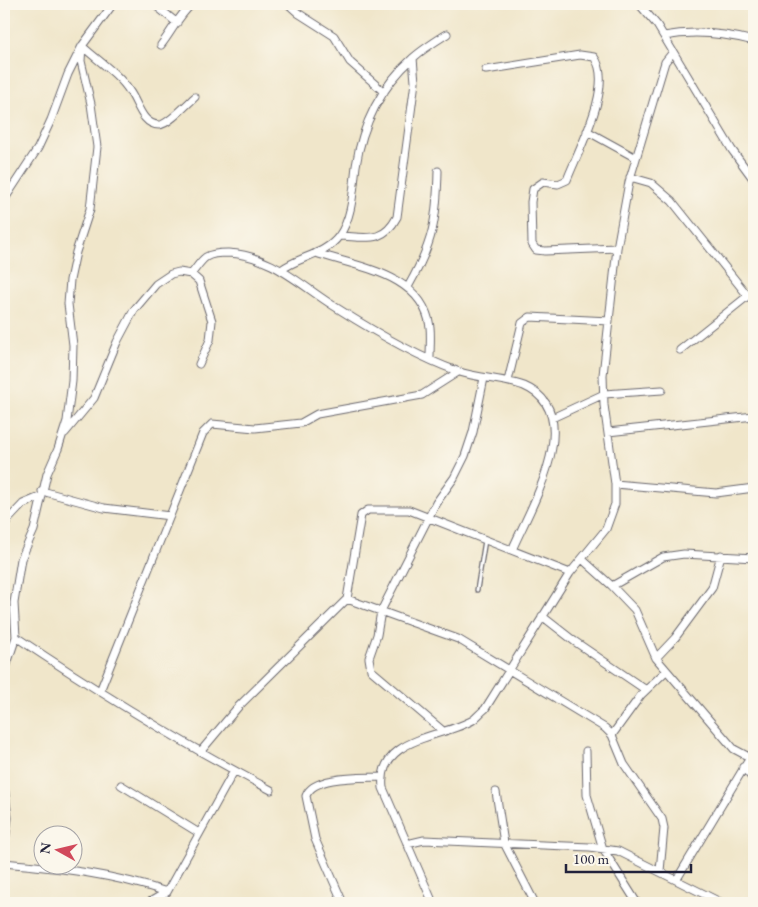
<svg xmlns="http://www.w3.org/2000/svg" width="758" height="907" font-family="'EB Garamond',serif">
	<rect width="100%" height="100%" fill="#fbf7ec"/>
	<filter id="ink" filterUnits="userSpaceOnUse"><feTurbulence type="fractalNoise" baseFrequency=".02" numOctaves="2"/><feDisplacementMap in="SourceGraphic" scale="10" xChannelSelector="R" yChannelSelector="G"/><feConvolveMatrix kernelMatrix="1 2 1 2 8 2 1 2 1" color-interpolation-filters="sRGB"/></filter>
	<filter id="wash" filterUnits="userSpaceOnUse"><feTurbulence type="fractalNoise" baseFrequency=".0096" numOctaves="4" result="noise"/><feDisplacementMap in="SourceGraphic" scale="20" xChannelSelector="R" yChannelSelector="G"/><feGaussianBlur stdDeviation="1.12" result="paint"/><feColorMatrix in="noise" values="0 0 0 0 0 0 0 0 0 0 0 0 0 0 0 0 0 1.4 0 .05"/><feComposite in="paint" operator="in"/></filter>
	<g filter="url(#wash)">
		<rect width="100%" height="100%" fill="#f0e6ca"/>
	</g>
	<g filter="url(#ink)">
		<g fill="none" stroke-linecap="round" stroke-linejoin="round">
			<!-- service casing -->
			<g stroke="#6a676d" stroke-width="5.5">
				<path id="service" d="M477 590 485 540"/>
			</g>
			<!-- minor casing -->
			<g stroke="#6a676d" stroke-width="9">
				<path id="minor" d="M154 4 177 23
					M288 4 298 13 334 36 350 62 384 92
					M639 4 657 25 732 150 754 180
					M664 36C695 30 723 33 754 41
					M161 45C172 31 179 15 192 4
					M82 46C97 60 119 74 130 92 138 103 142 125 159 125 168 125 188 103 195 97
					M486 70 580 55 594 57C615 84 578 151 567 180L558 184 543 182 533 189 531 202 532 244 536 250 545 251 617 248
					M587 131 636 158
					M630 177 651 183 672 201 748 296
					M4 200 38 148 51 120 68 74 82 46 113 4
					M339 236C366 237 383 244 397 217L415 82 413 58
					M316 253C358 267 423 274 430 327 431 337 430 348 430 358
					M281 270C300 256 325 255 339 236 353 216 353 190 356 166 362 125 381 86 413 58 423 49 436 41 447 34
					M191 274C196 269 200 261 206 257 212 253 221 253 228 253 272 255 301 286 337 308 373 331 418 357 457 371 479 379 502 378 524 386 588 413 530 508 512 550
					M408 287C433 243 437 220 438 171
					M680 350 754 291
					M508 381 522 323 530 317 609 321
					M552 418 604 394 662 390
					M608 432 754 416
					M65 433 94 398 117 342 134 310 156 284 171 274 179 272 191 274 199 281 212 321 210 340 199 364
					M615 484 716 493 754 488
					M42 491 104 508 170 516
					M4 524 23 504 42 496
					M582 559 612 586 635 610 656 658 734 749 749 757
					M612 586 663 557 684 554 754 558
					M347 599 458 639 605 728 612 735 624 764 662 819 664 828 660 871
					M542 616 574 641 646 690
					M16 637C98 692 183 744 271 790
					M656 658 675 638 712 588 721 555
					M4 673 16 637 14 603 21 559 34 530 47 474 58 449 67 421 72 381 73 345 68 304 70 280 76 252 90 209 97 147 91 104 81 61 82 46
					M100 691 203 433 212 424 255 428 301 423 317 414 422 395 458 372
					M443 731 371 670 369 658 377 635 381 611 436 503 454 478 465 456 473 432 484 378
					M612 735 641 695 666 671
					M201 751 238 707 347 599 361 515 368 510H409L570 573
					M586 751 587 795 603 849 637 903
					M743 767 754 780
					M121 785 199 833
					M4 786 8 818 4 849
					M496 792 504 843 535 903
					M407 844 424 840 590 847 618 851 722 903
					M4 863C60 868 113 874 167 892
					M677 879 754 751
					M148 903 167 892 234 771
					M343 903 315 839 306 796C313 775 363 778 382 777
					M433 903 383 788C377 737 442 738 473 720 477 717 481 712 485 709L570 573 606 529 615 504V484L604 405 603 375 617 248 629 182 665 62 673 52"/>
			</g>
			<!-- service -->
			<use href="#service" stroke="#fff" stroke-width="3"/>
			<!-- minor -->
			<use href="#minor" stroke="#fff" stroke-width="7"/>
		</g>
	</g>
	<!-- margin -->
	<rect width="758" height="907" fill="none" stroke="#fbf7ec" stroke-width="20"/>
	<!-- north arrow -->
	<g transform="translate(58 850) rotate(278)"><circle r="24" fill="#fbf7ec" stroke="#a4a2a5"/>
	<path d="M0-4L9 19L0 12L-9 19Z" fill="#d1495b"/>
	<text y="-8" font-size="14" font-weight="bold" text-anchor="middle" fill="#22223b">N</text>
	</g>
	<!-- scale -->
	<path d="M566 864v8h125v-8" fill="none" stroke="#22223b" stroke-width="2.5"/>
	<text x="573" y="864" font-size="15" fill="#22223b" stroke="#fbf7ec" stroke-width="4" paint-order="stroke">100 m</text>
</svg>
